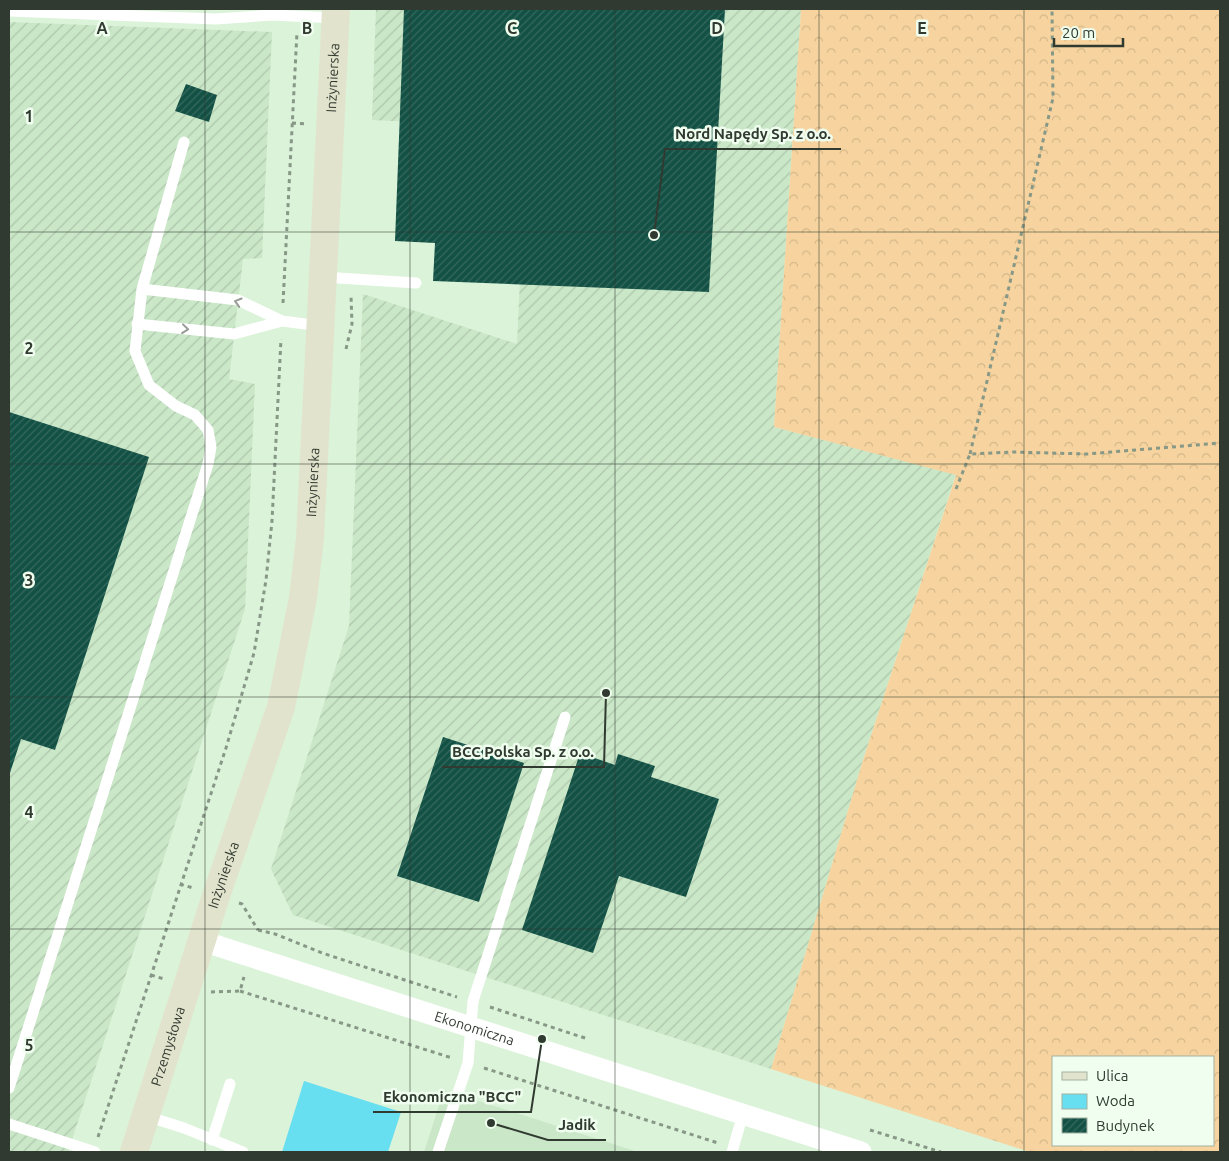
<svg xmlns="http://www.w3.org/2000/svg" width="1229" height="1161" font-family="Ubuntu,sans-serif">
	<defs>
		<pattern id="industrial-furrows" width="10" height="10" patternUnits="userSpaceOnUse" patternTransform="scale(1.25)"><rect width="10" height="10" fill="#cae7c8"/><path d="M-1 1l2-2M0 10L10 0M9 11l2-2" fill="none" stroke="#aec7ac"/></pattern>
		<pattern id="forest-crowns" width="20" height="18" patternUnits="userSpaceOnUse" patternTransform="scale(1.25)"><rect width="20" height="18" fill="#f7d49f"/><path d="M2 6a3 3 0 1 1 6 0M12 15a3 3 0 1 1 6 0" fill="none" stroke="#d4b789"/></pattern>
		<pattern id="building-hatch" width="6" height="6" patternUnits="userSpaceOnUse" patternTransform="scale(1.25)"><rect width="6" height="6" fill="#135145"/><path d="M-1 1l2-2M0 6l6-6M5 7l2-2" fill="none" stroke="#36685e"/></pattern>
	</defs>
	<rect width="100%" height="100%" fill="#dbf3d9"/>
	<!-- built -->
	<path fill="#cae7c8" d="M444 1090 457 1094 638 1152H424Z"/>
	<!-- industrial -->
	<path fill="url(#industrial-furrows)" d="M376 9H801L774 427 956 474 863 760 771 1069 293 915 271 869 349 626 363 294 517 344 527 127 372 120Z
		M9 22 272 32 262 258 243 259 229 379 255 384 245 609 68 1152H9Z"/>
	<!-- forest -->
	<path fill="url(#forest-crowns)" fill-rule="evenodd" d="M801 9H1220V1152H1030L771 1069 863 760 956 475 774 427ZM1053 1057H1213V1145H1053Z"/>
	<!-- water -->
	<path fill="#68def1" d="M304 1081 401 1112 388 1152H282Z"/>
	<!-- building -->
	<path fill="url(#building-hatch)" d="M404 9H725L709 292 433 281 435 243 395 241Z
		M186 84 217 95 209 122 175 111Z
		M9 412 149 457 55 750 21 739 9 776Z
		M443 737 524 763 479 902 397 876Z
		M580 753 615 765 618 754 655 766 651 777 719 799 686 897 619 876 593 953 522 930Z"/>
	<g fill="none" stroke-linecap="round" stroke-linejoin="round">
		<!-- path -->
		<path stroke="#879886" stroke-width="3" stroke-dasharray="4 4" stroke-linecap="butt" d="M292 123 306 124
			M283 303 297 32
			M346 349 352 324 351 296
			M970 454 1053 98 1052 9
			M956 489 970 454 1013 452 1087 454 1220 443
			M180 884 193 888
			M239 903 242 904 258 930
			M258 930 275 934 322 953 457 997
			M151 975 164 979
			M240 991 452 1058
			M211 992 240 991 244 977
			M490 1007 588 1039
			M484 1068 718 1143
			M870 1130 941 1152
			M98 1137 226 748 254 653 266 580 272 521 281 339"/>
		<!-- lane -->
		<path stroke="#fff" stroke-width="11" d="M9 11 216 19 272 15 336 18
			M323 277 416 283
			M142 289 238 300 282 321 321 326
			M137 324 234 334 282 321
			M9 1088 208 464 211 447 208 430 195 415 176 406 149 385 135 351 142 289 184 142
			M146 1116 184 1128 243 1152
			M9 1124 95 1152
			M212 1140 230 1084
			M438 1152 468 1063 473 1001 565 717
			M732 1152 743 1114"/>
		<!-- street -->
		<path stroke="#fff" stroke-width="21" id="s1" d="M202 941 861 1152"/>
		<!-- secondary -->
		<path stroke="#e2e3cd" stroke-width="28" id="s2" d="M134 1152 216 896 281 707 303 598 310 538 336 9"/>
	</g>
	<!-- one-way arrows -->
	<defs><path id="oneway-chevron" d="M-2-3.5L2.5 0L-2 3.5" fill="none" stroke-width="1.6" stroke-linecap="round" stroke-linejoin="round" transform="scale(1.25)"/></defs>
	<g stroke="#989c98">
		<use href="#oneway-chevron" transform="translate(238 302) rotate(-164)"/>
		<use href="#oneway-chevron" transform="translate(185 329) rotate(6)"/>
	</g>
	<!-- grid -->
	<path fill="none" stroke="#313a30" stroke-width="1" stroke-opacity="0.55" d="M205 9V1152M410 9V1152M615 9V1152M819 9V1152M1024 9V1152M9 232H1220M9 464H1220M9 697H1220M9 929H1220"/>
	<g text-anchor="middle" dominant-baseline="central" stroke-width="5" stroke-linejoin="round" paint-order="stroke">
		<!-- street labels -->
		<g font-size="14" fill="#313a30" stroke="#effeee">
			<text stroke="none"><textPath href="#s2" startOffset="1101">Inżynierska</textPath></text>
			<text stroke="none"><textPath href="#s2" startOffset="696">Inżynierska</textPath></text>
			<text stroke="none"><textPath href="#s2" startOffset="291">Inżynierska</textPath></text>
			<text stroke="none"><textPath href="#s1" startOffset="286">Ekonomiczna</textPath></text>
			<text stroke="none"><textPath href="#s2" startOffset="111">Przemysłowa</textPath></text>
		</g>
	</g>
	<g font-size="16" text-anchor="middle" font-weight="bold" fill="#313a30" stroke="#effeee" stroke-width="5" stroke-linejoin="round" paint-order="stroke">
		<text x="102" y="34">A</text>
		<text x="307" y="34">B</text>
		<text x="512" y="34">C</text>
		<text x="717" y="34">D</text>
		<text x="922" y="34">E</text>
		<text x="29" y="122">1</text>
		<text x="29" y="354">2</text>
		<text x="29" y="586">3</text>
		<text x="29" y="818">4</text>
		<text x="29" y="1051">5</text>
	</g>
	<!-- callouts -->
	<path fill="none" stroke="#313a30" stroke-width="2" d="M654 235L665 149H841M606 693L604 767H442M542 1039L531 1112H373M491 1123L548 1140H606"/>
	<g fill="#313a30" stroke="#effeee" stroke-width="2">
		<circle cx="654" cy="235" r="5"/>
		<circle cx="606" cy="693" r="5"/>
		<circle cx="542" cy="1039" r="5"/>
		<circle cx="491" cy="1123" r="5"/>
	</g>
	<g font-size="15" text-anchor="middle" font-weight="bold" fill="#313a30" stroke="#effeee" stroke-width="5" stroke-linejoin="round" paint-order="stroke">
		<text x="753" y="139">Nord Napędy Sp. z o.o.</text>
		<text x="523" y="757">BCC Polska Sp. z o.o.</text>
		<text x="452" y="1102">Ekonomiczna "BCC"</text>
		<text x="577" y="1130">Jadik</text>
	</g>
	<!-- border -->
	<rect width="1229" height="1161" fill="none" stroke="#313a30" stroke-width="20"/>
	<!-- legend -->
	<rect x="1052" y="1056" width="162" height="90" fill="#effeee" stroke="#a3b0a2"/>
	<rect x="1062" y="1072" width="25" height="8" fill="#e2e3cd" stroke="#a3b0a2"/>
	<text x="1096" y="1081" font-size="15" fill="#313a30">Ulica</text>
	<rect x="1062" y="1094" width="25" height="15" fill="#68def1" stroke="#a3b0a2"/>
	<text x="1096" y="1106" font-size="15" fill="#313a30">Woda</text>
	<rect x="1062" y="1118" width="25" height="15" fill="url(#building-hatch)" stroke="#a3b0a2"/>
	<text x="1096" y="1131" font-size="15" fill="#313a30">Budynek</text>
	<!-- scale -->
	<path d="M1054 38v8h69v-8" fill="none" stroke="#313a30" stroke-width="2.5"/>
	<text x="1062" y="38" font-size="15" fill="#313a30" stroke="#effeee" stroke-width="4" paint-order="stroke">20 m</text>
</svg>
